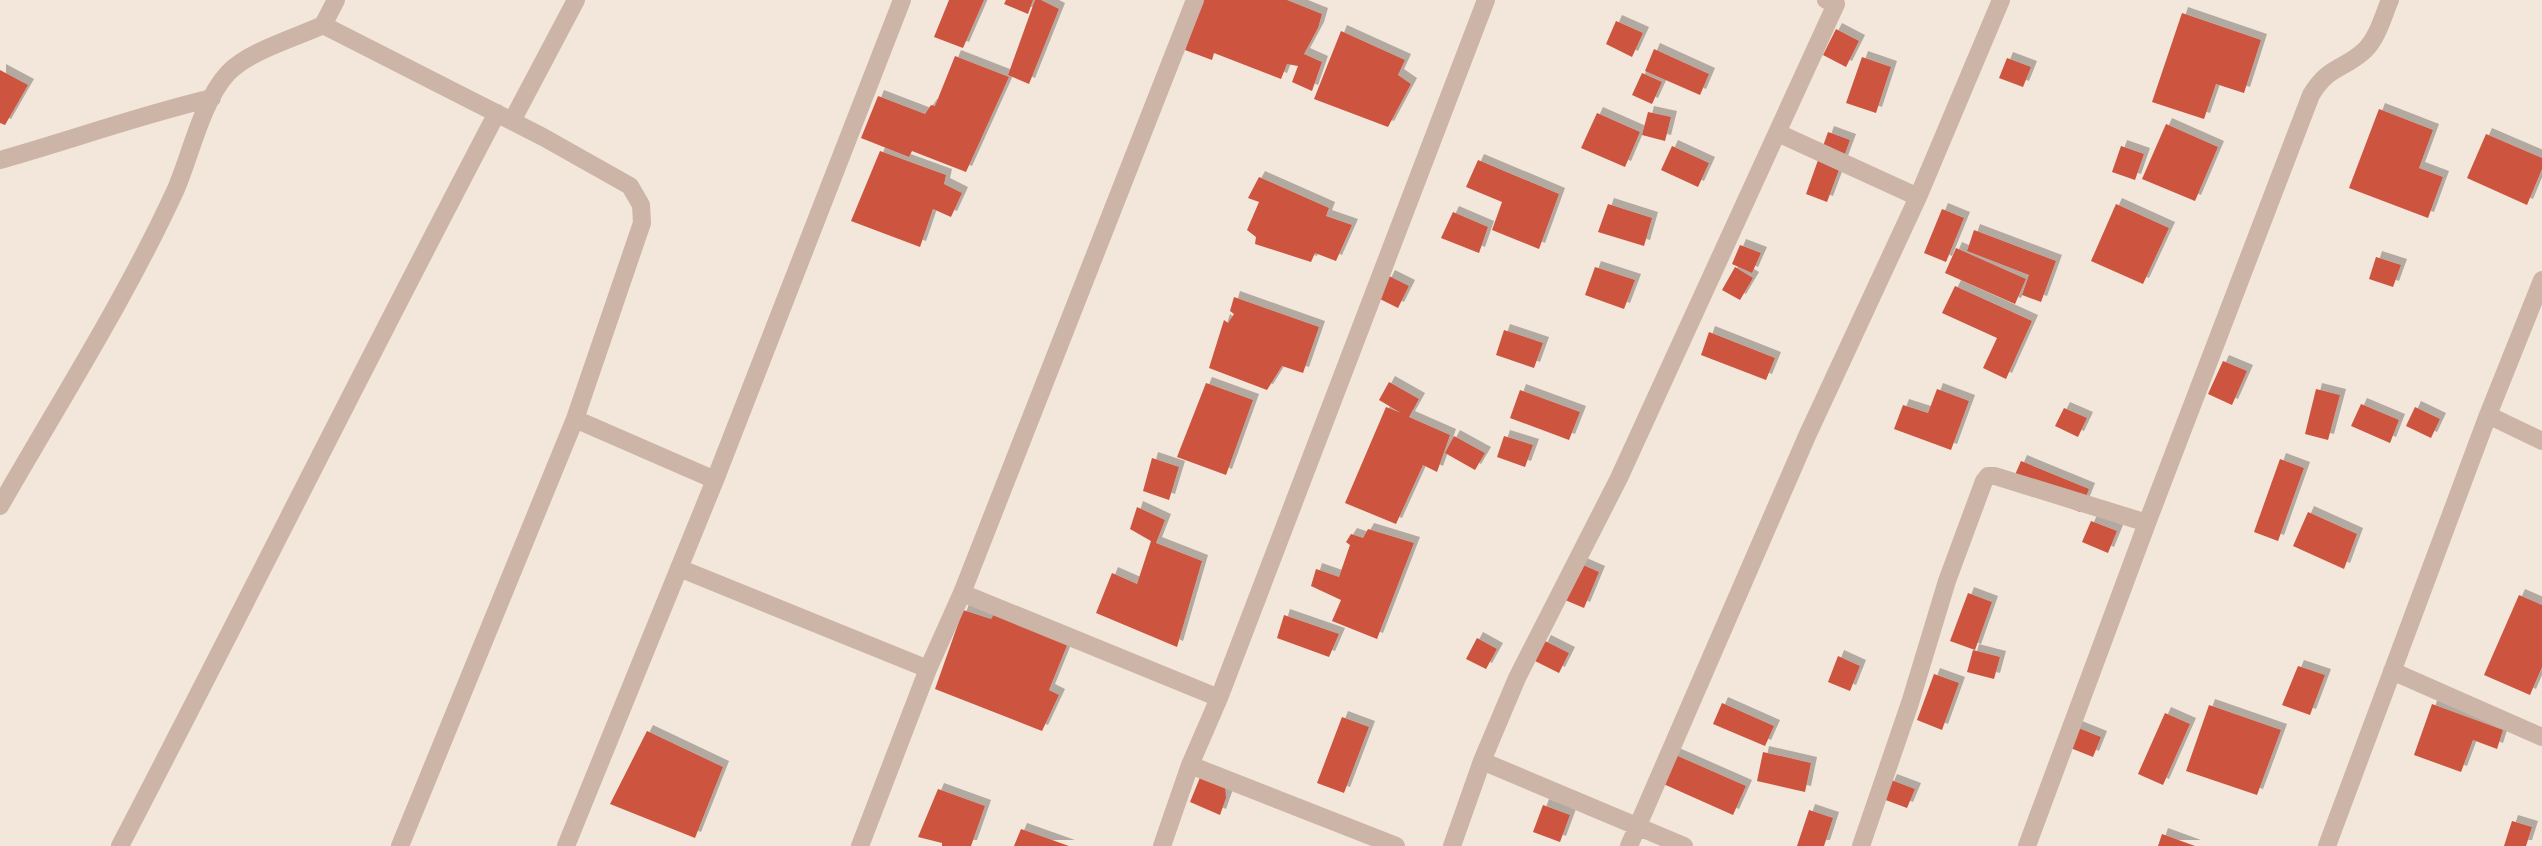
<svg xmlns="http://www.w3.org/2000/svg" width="2542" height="846" font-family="Figtree,sans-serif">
	<defs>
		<filter id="shadow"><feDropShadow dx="6" dy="-6" stdDeviation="0" flood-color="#0004"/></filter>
	</defs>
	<rect width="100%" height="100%" fill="#f3e6db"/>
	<!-- building -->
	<path fill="#cd543f" filter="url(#shadow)" d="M949 0H984L963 48 934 37Z
		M1006 0H1033L1028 14 1004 4Z
		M1035 0H1041L1059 9 1029 84 1008 75Z
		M1203 0H1287L1322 14 1318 28 1304 54 1322 62 1312 91 1292 82 1298 66 1287 64 1281 79 1214 53 1212 60 1185 50Z
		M2182 13 2261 40 2244 93 2216 84 2204 119 2152 102Z
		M1616 21 1643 33 1632 57 1606 44Z
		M1836 29 1859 41 1846 67 1823 55Z
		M1341 31 1405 60 1398 75 1411 84 1388 127 1314 99Z
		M1654 49 1709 74 1700 95 1645 71Z
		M955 56 1009 77 966 172 912 151 909 157 861 138 878 96 925 114 931 105 935 106Z
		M1862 57 1891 67 1876 113 1846 103Z
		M2007 58 2031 67 2023 87 1999 78Z
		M0 70 28 85 5 125 0 123Z
		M1642 73 1662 82 1652 104 1632 95Z
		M2379 109 2433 130 2419 168 2443 177 2428 218 2349 188Z
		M1648 112 1671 117 1665 141 1642 135Z
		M1597 113 1640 132 1625 167 1581 148Z
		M2166 124 2218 147 2195 201 2142 179Z
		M1828 132 1850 140 1827 202 1806 194Z
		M2486 134 2542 158V169L2527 205 2467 178Z
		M1672 146 1709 163 1698 187 1661 170Z
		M2121 146 2144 154 2135 180 2112 172Z
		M880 151 946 175 944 184 962 193 951 217 933 209 920 247 851 221Z
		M1478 160 1559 194 1539 249 1492 230 1502 202 1466 187Z
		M1259 177 1329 208 1326 216 1352 225 1336 261 1315 253 1311 262 1255 244 1256 237 1247 230 1259 202 1248 198Z
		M1608 204 1652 218 1644 246 1598 232Z
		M2116 204 2169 228 2143 284 2091 261Z
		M1942 209 1964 218 1946 262 1924 253Z
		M1453 212 1488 227 1479 253 1441 238Z
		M1974 230 2056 261 2041 302 2022 295 2029 275 1967 251Z
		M1740 245 1761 253 1752 273 1732 264Z
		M1956 248 2026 279 2015 304 1945 273Z
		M2376 257 2401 265 2393 287 2369 279Z
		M1595 267 1635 280 1624 309 1585 295Z
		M1735 267 1753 278 1740 300 1722 290Z
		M1389 276 1409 286 1398 308 1378 298Z
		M1955 286 2032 321 2006 379 1983 368 1997 338 1942 313Z
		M1234 297 1319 327 1303 373 1282 366 1267 390 1209 368 1224 320 1228 323 1234 314 1230 311Z
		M1504 330 1543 343 1534 368 1496 355Z
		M1709 332 1775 358 1766 380 1701 355Z
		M2223 361 2247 371 2232 405 2208 394Z
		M1389 382 1419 399 1409 417 1450 435 1437 472 1423 465 1396 524 1345 503 1386 407 1401 413 1379 400Z
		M1206 383 1253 400 1226 475 1177 457Z
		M1937 389 1969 401 1951 450 1894 429 1903 405 1928 413Z
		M2316 389 2340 395 2328 440 2305 434Z
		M1520 390 1580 412 1569 440 1510 418Z
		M2361 404 2399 420 2390 443 2351 426Z
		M2415 407 2440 419 2431 438 2406 426Z
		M2064 408 2087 418 2078 437 2055 426Z
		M1454 436 1485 453 1475 470 1445 453Z
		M1504 436 1533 445 1525 467 1497 457Z
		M1152 458 1179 467 1169 500 1143 491Z
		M2280 459 2304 468 2278 541 2254 532Z
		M2021 461 2089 489 2080 512 2011 484Z
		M1137 507 1165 520 1156 543 1202 561 1177 647 1096 613 1112 573 1137 584 1151 541 1130 529Z
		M2308 512 2357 534 2344 569 2293 546Z
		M2091 521 2117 531 2108 553 2082 542Z
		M1368 529 1414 543 1377 639 1332 621 1341 600 1311 586 1316 569 1339 577 1350 545 1346 542 1351 534 1363 538Z
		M1574 561 1599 572 1584 608 1558 597Z
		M1968 593 1992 602 1975 650 1950 641Z
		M2519 595 2542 605V667L2530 695 2484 675Z
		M998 608 1068 643 1049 690 1059 695 1042 731 935 689 963 610 991 619Z
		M1284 615 1339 634 1329 657 1277 638Z
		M1477 638 1497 649 1486 669 1466 659Z
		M1545 641 1569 653 1559 673 1535 661Z
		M1973 650 2000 657 1994 679 1967 672Z
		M1838 656 1860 666 1850 691 1828 682Z
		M2298 666 2325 675 2310 715 2282 705Z
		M1934 674 1959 683 1942 730 1917 720Z
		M1722 703 1774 726 1765 746 1713 724Z
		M2432 704 2503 730 2497 749 2473 740 2461 772 2414 755Z
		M2209 705 2281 730 2257 795 2186 771Z
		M2165 713 2190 724 2163 785 2138 774Z
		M1342 717 1369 727 1344 793 1317 783Z
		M2076 727 2101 737 2093 757 2068 747Z
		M647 731 723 767 695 838 610 804Z
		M1763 752 1811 763 1805 792 1757 781Z
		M1671 753 1746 786 1733 815 1659 782Z
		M1201 775 1225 783 1226 798 1220 815 1190 802Z
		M1891 780 1915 789 1907 808 1883 799Z
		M938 789 985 806 971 846H942V843L918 837Z
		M1543 805 1570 815 1560 842 1533 832Z
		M1809 810 1833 818 1824 846H1797Z
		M2512 821 2532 827 2526 846H2504Z
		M1021 829 1069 846H1014Z
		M2162 834 2195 846H2158Z"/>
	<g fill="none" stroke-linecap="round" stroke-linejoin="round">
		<!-- street -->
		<path stroke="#ccb4a6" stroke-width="18" d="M323 25 543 137 630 186 641 205 642 223 575 419 400 846
			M512 121 576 0
			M1778 133 1918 197
			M0 160C71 140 140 115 212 98
			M2488 415 2542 441
			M575 419 715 480
			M0 506C60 401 126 298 176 189 191 154 202 101 228 73 249 51 295 38 323 25L336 0
			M679 568 928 669
			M962 593 1219 698
			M2392 671 2542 737
			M1482 761 1684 846
			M1190 765 1396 846
			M120 846C247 602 369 356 497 113
			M566 846 715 480 902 0
			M860 846 928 669 962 593 1195 0
			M1162 846 1190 765 1219 698 1486 0
			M1452 846 1482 761 1517 678 1619 478 1836 4 1826 0
			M1629 846 1807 436 1918 197 2001 0
			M1861 846 1910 703 1947 581 1984 481 1988 476H1995L2147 523
			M2027 846 2147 523 2311 95C2329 65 2344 70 2365 50 2378 37 2383 16 2390 0
			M2327 846 2488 415 2542 280"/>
	</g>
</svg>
